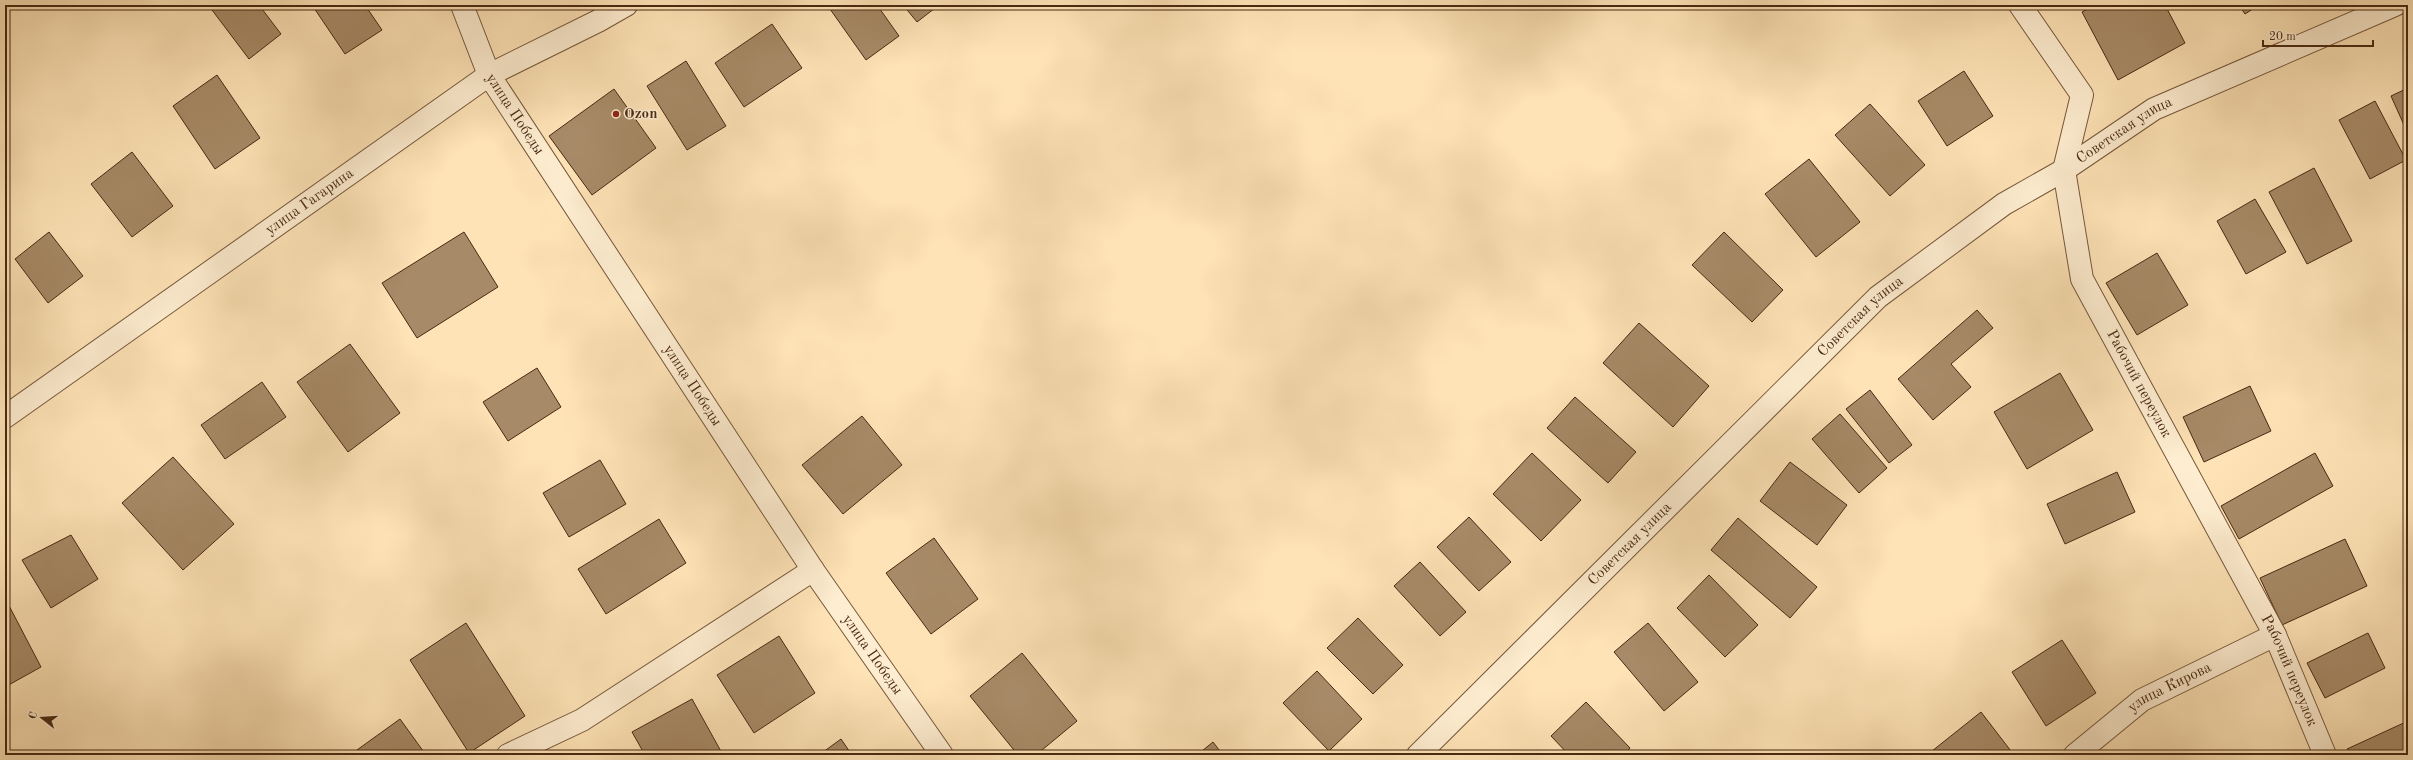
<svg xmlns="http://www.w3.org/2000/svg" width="2413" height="760" font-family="'Old Standard TT',serif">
	<rect width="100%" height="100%" fill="#fee3b6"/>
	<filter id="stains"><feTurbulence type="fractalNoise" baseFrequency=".005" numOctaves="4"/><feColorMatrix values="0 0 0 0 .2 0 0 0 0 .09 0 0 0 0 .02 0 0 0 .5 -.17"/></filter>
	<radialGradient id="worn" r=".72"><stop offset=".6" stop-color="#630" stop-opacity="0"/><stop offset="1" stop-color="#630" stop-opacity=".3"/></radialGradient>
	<!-- building -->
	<path fill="#a78a67" stroke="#482912" d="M218 5H259L281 34 249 59 212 10Z
		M312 5H365L382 30 345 54Z
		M835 5H877L899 36 866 60 830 9Z
		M903 5H939L917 22Z
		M2095 5H2165L2185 43 2118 80 2082 12Z
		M2239 5H2259L2245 14Z
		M772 24 802 68 744 107 715 63Z
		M686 61 726 126 687 150 647 86Z
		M1964 71 1993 116 1947 146 1918 101Z
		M217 75 260 138 215 169 173 106Z
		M2408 88V134L2391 96Z
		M614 89 656 148 592 195 549 136Z
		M2375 101 2406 160 2370 179 2339 120Z
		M1870 104 1925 165 1890 196 1835 135Z
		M132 152 173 206 132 237 91 184Z
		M1809 159 1860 222 1816 257 1765 194Z
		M2314 168 2352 241 2307 264 2269 192Z
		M2255 199 2286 252 2246 274 2217 221Z
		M49 232 83 276 48 303 15 259Z
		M464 232 498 287 417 338 382 283Z
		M1724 232 1783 290 1752 322 1692 265Z
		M2157 253 2188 305 2137 335 2106 283Z
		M1977 310 1993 328 1951 364 1971 387 1933 420 1898 379Z
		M1639 323 1709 386 1673 427 1603 363Z
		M350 344 400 413 348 452 297 382Z
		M537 368 561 407 508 441 483 402Z
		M2060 373 2093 430 2027 469 1994 412Z
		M262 382 286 417 225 459 201 425Z
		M2250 386 2271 431 2204 462 2183 417Z
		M1870 390 1912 445 1889 463 1846 409Z
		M1575 397 1636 452 1608 483 1547 428Z
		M1840 414 1887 468 1859 493 1812 439Z
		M862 416 902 465 843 514 802 465Z
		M1532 453 1581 500 1541 541 1493 494Z
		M2315 453 2333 486 2239 539 2221 506Z
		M173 457 234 524 183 570 122 503Z
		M600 460 626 504 569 537 543 493Z
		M1790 462 1847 505 1817 545 1760 501Z
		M2117 472 2135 512 2065 544 2047 504Z
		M1469 517 1511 562 1479 591 1437 547Z
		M1738 518 1817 587 1790 618 1711 550Z
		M659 519 686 563 606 614 578 569Z
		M71 535 98 579 51 608 22 560Z
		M934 538 978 599 931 634 886 573Z
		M2345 539 2367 586 2282 625 2260 578Z
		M1420 562 1466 612 1440 636 1394 586Z
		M1709 575 1758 625 1725 657 1677 608Z
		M5 598 41 667 5 687Z
		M1358 618 1403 665 1373 694 1327 648Z
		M466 623 525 716 469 753 410 660Z
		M1648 623 1698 682 1664 711 1614 652Z
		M2368 633 2385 668 2325 698 2307 663Z
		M779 636 815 693 754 733 717 675Z
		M2062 640 2096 693 2046 726 2012 672Z
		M1022 653 1077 721 1036 755H1018L970 696Z
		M1317 671 1362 719 1329 751 1283 703Z
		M692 699 723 755H645L632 732Z
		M1586 702 1630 748 1624 755H1569L1551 736Z
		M1981 712 2014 755H1927Z
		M400 719 426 755H350Z
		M2408 721V755H2350L2347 749Z
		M841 739 852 755H819Z
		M1213 742 1223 755H1197Z"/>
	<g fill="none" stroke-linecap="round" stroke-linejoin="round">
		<!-- minor casing -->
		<g stroke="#76583b" stroke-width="24">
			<g id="minor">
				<path id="s1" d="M462 5 489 75 813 570 942 755"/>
				<path id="s2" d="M2020 5 2082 95 2064 170 2082 279 2275 635 2325 755"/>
				<path id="s3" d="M5 417 489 75 598 21 626 5"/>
				<path d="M508 755 582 720 813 570"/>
				<path id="s4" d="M1418 755 1878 297 2004 204 2064 170 2154 109 2395 5"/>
				<path id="s5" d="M2075 755 2142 700 2275 635"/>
			</g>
		</g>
		<!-- minor -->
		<use href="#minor" stroke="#feedd0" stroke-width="22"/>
	</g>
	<!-- markers -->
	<circle fill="#8f2418" stroke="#feedd0" stroke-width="1.5" cx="616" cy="114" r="4"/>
	<g text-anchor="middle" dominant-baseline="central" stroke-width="3" stroke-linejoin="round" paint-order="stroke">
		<!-- street labels -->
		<g font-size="15" fill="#482912" stroke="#feedd0">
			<text stroke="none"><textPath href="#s1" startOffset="122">улица Победы</textPath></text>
			<text stroke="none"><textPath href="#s4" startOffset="947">Советская улица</textPath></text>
			<text stroke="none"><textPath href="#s3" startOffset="373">улица Гагарина</textPath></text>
			<text stroke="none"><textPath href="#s4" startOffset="623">Советская улица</textPath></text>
			<text stroke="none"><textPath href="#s2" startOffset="416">Рабочий переулок</textPath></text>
			<text stroke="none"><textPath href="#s1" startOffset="446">улица Победы</textPath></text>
			<text stroke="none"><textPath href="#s4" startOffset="299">Советская улица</textPath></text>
			<text stroke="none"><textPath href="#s1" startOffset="770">улица Победы</textPath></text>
			<text stroke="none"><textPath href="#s2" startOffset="740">Рабочий переулок</textPath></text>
			<text stroke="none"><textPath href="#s5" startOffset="117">улица Кирова</textPath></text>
		</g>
		<!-- poi labels -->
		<g font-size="15" font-weight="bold" fill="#482912" stroke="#feedd0" text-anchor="start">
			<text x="624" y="114">Ozon</text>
		</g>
	</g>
	<!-- margin -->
	<rect width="2413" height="760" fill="none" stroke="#fee3b6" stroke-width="20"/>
	<rect x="6" y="6" width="2401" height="748" fill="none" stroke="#482912" stroke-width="2"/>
	<rect x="10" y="10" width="2393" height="740" fill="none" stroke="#482912"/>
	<!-- north arrow -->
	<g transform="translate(42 718) rotate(287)" stroke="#feedd0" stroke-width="3" paint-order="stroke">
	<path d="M0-3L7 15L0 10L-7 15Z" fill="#482912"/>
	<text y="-6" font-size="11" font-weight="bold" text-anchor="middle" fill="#482912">С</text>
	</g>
	<!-- scale -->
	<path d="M2263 40v6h110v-6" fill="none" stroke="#482912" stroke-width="2"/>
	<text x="2269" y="40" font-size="12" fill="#482912" stroke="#feedd0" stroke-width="3" paint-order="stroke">20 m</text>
	<rect width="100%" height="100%" filter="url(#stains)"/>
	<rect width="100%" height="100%" fill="url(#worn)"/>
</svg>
